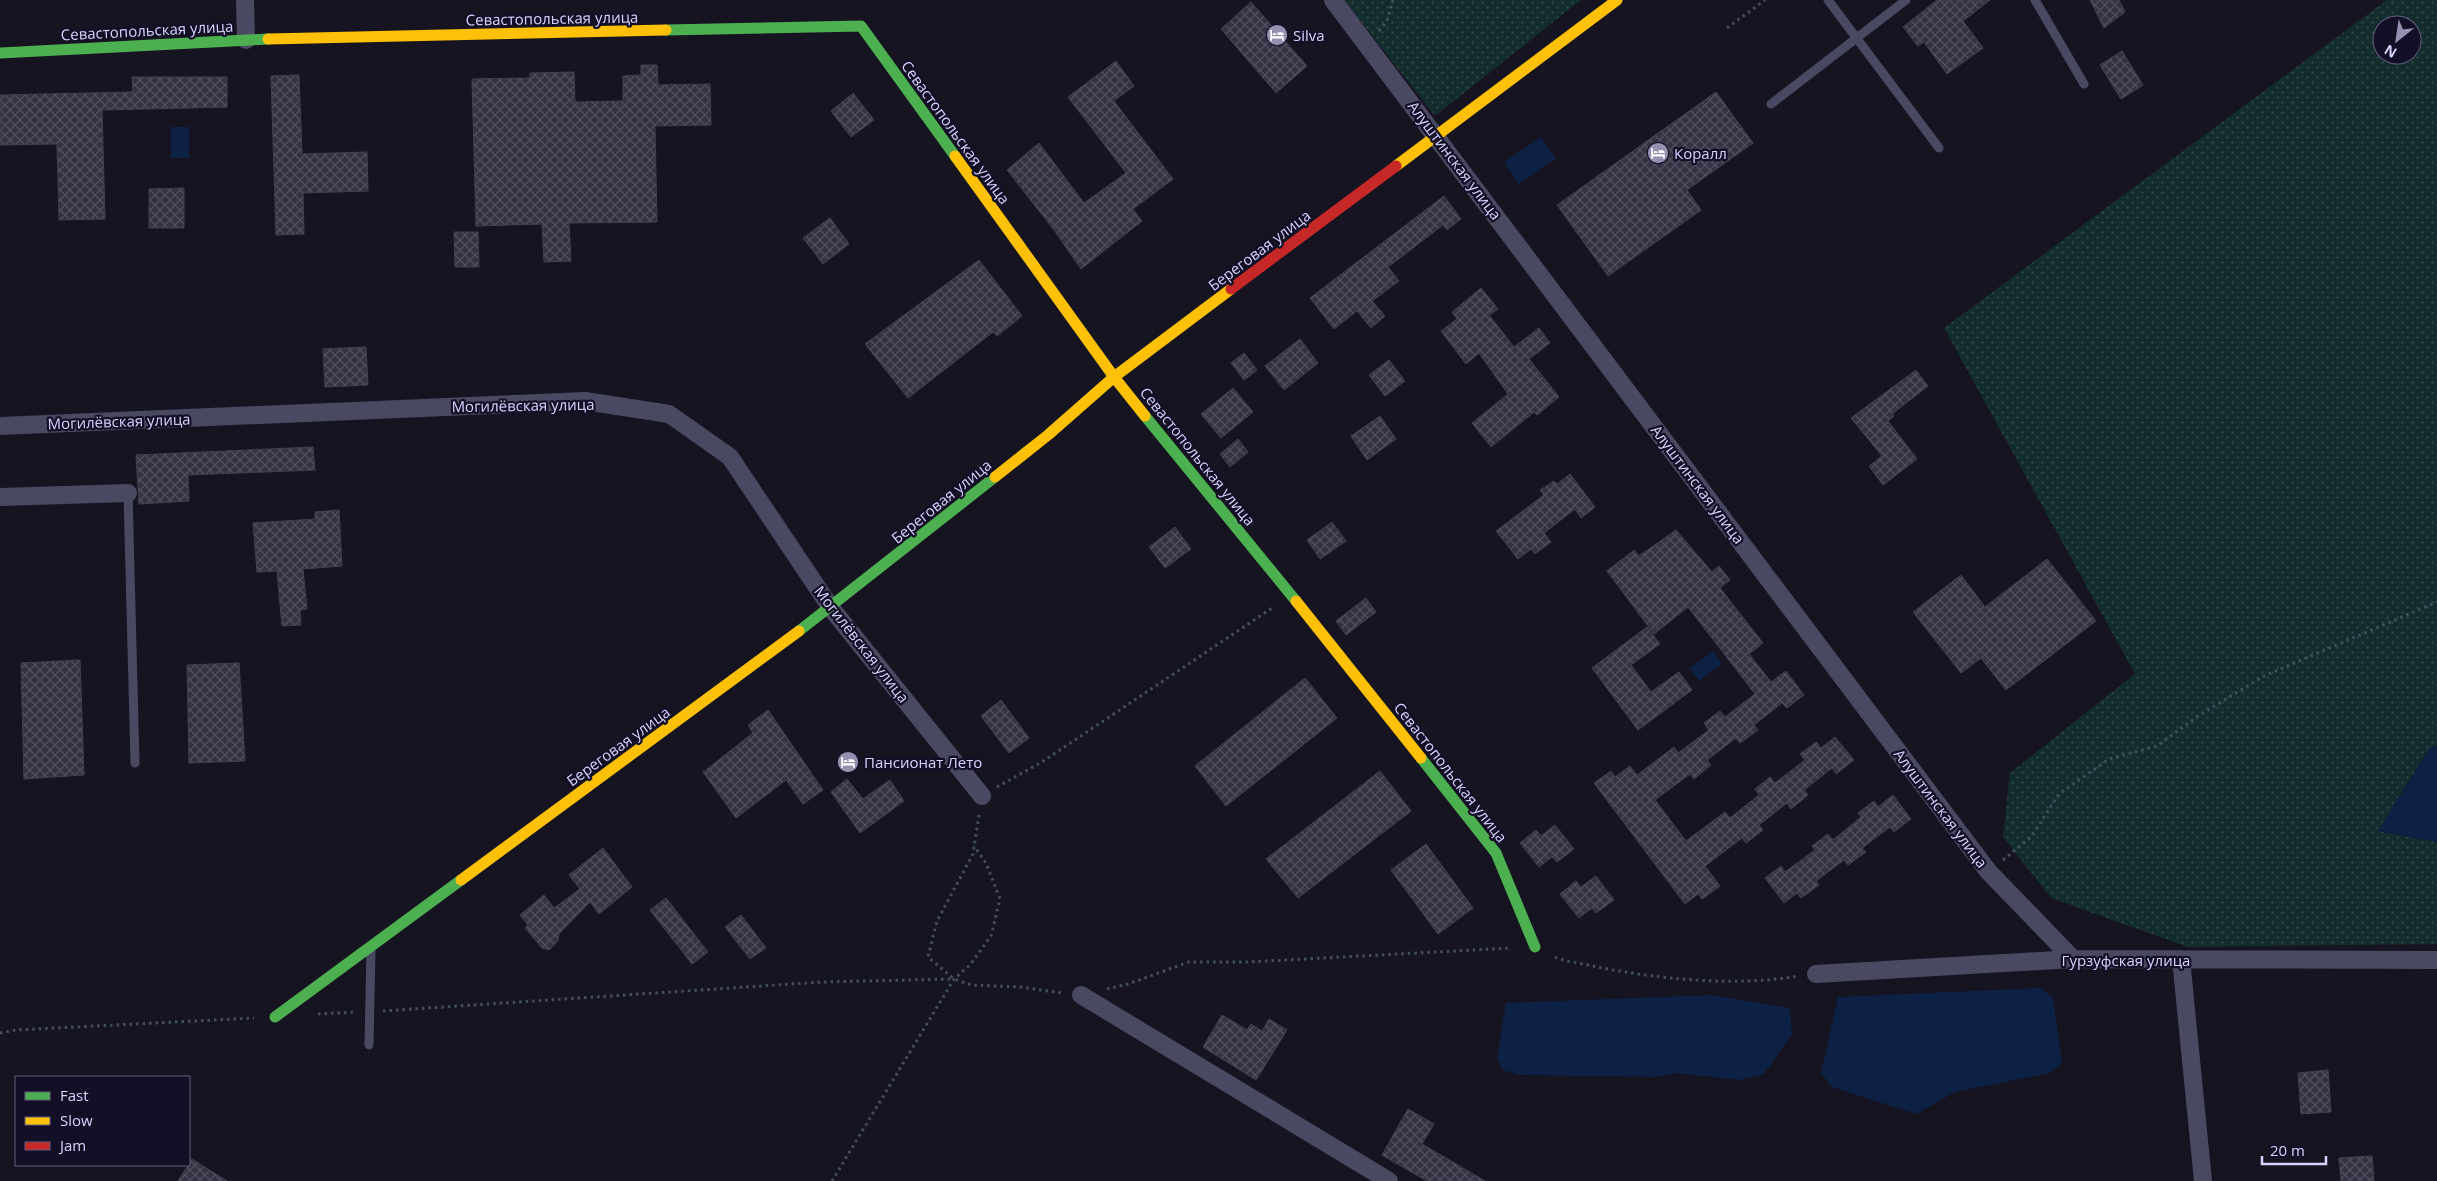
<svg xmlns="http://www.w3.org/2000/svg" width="2437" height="1181" font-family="'Open Sans',sans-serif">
	<defs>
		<pattern id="grass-dots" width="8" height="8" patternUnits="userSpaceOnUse" patternTransform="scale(1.25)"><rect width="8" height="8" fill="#132c2d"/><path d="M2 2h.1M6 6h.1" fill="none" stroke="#354a4c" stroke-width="1.8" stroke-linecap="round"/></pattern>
		<pattern id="building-cross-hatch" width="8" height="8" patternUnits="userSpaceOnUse" patternTransform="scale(1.25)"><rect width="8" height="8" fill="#343243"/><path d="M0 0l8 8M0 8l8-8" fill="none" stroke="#514f5f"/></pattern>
	</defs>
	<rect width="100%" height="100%" fill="#161421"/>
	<!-- grass -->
	<path fill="url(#grass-dots)" fill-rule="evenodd" d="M1344 0H1581L1435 116Z
		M2387 0H2437V745L2429 749 2378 831 2437 842V944L2188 947 2051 898 2003 837 2010 773 2135 674 1944 328ZM2382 25H2412V55H2382Z"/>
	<!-- water -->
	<path fill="#0d2144" d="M171 127H189V158H171Z
		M1541 137 1556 158 1519 184 1504 162Z
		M1713 651 1722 663 1699 681 1690 668Z
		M2437 745V842L2378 831 2429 749Z
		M2040 988 2053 998 2062 1062 2050 1073 1955 1092 1916 1114 1832 1087 1821 1073 1838 997Z
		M1712 995 1790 1008 1792 1034 1764 1074 1739 1080 1676 1073 1656 1077 1519 1075 1503 1070 1497 1059 1506 1003Z"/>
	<!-- building -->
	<path fill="url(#building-cross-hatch)" stroke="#433f54" d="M1937 0H1990L1963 21 1983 48 1947 74 1924 42 1918 46 1903 27Z
		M2090 0H2119L2125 12 2104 28Z
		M1251 2 1307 66 1276 93 1221 29Z
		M2122 51 2143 85 2121 99 2100 65Z
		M1116 61 1134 86 1114 101 1173 179 1133 209 1142 221 1081 269 1054 230 1007 170 1039 143 1084 203 1126 173 1068 97Z
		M641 65H657L658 85 710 84 711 125 655 126 657 222 569 223 571 261 544 262 542 224 476 226 472 79 530 78V73L574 72 575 102 623 101V76L641 75Z
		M299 75 302 154 367 152 368 191 303 193 304 234 276 235 271 76Z
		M132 77H227V107L102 110 105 219 59 220 57 144 0 145V95L133 92Z
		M1716 92 1753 143 1687 190 1701 210 1608 276 1557 205Z
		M853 93 874 120 851 137 831 111Z
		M184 188V228H149V189Z
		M1444 196 1461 219 1447 230 1443 225 1388 267 1399 281 1372 301 1385 316 1371 328 1357 311 1334 329 1310 298Z
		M830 218 849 244 823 264 803 238Z
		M454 232H478L479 267H455Z
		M979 260 1022 316 997 336 993 332 908 398 865 344Z
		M1481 288 1498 309 1489 315 1514 347 1539 328 1550 343 1529 359 1559 397 1537 415 1534 412 1491 447 1472 423 1508 394 1479 353 1466 364 1441 331 1457 319 1452 312Z
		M1300 339 1318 363 1284 390 1265 366Z
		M366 347 368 385 325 387 323 349Z
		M1244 353 1257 370 1244 380 1231 363Z
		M1389 360 1405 381 1385 396 1369 375Z
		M1916 370 1928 386 1892 414 1894 416 1888 421 1917 459 1883 485 1869 466 1882 456 1851 418Z
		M1233 388 1253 412 1221 438 1201 414Z
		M1380 416 1396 439 1367 460 1351 436Z
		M1238 439 1248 452 1230 467 1220 454Z
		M313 447 315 470 188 475 189 501 139 504 136 455Z
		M1570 474 1595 507 1581 518 1575 509 1544 533 1551 542 1535 554 1531 549 1518 559 1496 531 1544 495 1540 490 1554 481 1557 484Z
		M339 510 342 566 303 569 307 609 300 610 301 625 282 626 277 571 257 572 253 523 315 519V512Z
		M1332 522 1346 541 1320 559 1307 540Z
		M1175 527 1191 549 1165 568 1149 547Z
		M1676 530 1712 572 1719 566 1730 580 1720 588 1763 643 1749 654 1771 682 1786 671 1804 695 1787 708 1782 703 1754 725 1758 730 1740 743 1736 738 1707 760 1711 765 1694 779 1690 774 1655 800 1686 841 1725 812 1730 818 1759 795 1755 789 1770 777 1775 783 1805 760 1800 754 1816 742 1821 748 1835 737 1854 760 1836 774 1832 768 1804 790 1808 795 1791 809 1787 803 1759 825 1763 830 1746 843 1742 838 1705 866 1720 886 1702 899 1698 894 1685 904 1594 783 1611 771 1615 777 1630 766 1637 775 1674 747 1678 753 1709 730 1704 723 1720 711 1725 717 1755 694 1688 607 1654 634 1607 571 1634 550 1639 556Z
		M2047 559 2096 621 2006 690 1981 658 1961 673 1913 612 1961 575 1985 607Z
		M1366 598 1376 612 1346 635 1336 621Z
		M1647 627 1660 644 1631 665 1651 692 1679 672 1692 690 1638 730 1592 668Z
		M80 660 84 775 24 779 21 663Z
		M239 663 245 761 189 763 187 665Z
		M1305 678 1337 718 1226 806 1195 766Z
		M1001 700 1029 738 1009 753 981 716Z
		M768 710 823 790 803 804 786 780 736 818 703 772 753 733 748 725Z
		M1380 771 1411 811 1298 898 1266 859Z
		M847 779 863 799 890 780 904 801 860 833 831 792Z
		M1893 795 1911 819 1894 832 1890 827 1862 848 1866 852 1848 865 1844 860 1816 881 1819 885 1801 898 1797 893 1784 903 1765 878 1781 866 1785 872 1815 850 1812 846 1828 834 1833 840 1861 817 1858 813 1874 801 1878 807Z
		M1555 825 1574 849 1557 862 1552 857 1539 867 1520 843 1536 830 1541 836Z
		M1426 844 1473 908 1438 934 1391 870Z
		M603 848 632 887 599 914 590 902 559 934 558 941 549 950 542 948 525 928 528 925 520 915 544 895 554 908 580 889 569 875Z
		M1596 876 1614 900 1596 913 1592 908 1579 918 1560 894 1576 881 1581 887Z
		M666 898 708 952 692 964 650 910Z
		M741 915 766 948 750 959 725 927Z
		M1222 1015 1247 1030 1251 1024 1262 1031 1269 1019 1287 1030 1256 1080 1203 1047Z
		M2328 1070 2331 1112 2301 1114 2298 1073Z
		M1408 1109 1434 1124 1422 1144 1485 1181H1427L1382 1155Z
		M2372 1156 2374 1181H2341L2339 1158Z
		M192 1159 227 1181H178Z"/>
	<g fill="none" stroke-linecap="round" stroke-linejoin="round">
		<!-- path -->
		<path stroke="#44505f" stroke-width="3" stroke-dasharray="2.5 4" stroke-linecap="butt" d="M1727 28 1765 0
			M1379 31 1387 21 1393 0
			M997 787 1042 762 1272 608
			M979 815 973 854 937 921 928 957 954 979 971 985 1020 987 1062 993
			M2003 860 2031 837 2059 794 2109 759 2157 746 2198 716 2264 676 2437 602
			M1555 957C1566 962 1580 963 1593 966 1655 979 1736 987 1799 976
			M1107 989 1128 984 1189 962H1248L1511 948
			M383 1011 822 982 953 979
			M318 1014 357 1012
			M0 1033 16 1030 254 1018
			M832 1181 954 979 970 965 991 936 1000 899 986 863 974 846"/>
		<!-- lane -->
		<path stroke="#4a4962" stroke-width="9" d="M1828 0 1939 148
			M2035 0 2084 84
			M1771 104 1906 0
			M128 493 135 763
			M369 1045 371 950"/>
		<!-- street -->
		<path stroke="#4a4962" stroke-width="18" d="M245 0 246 40
			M1333 0 1988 871 2073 959
			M0 426 585 401 669 414 730 457 831 608 982 796
			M0 497 128 493
			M2181 959 2203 1181
			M1816 974 2073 959 2437 960
			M1081 995 1389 1181"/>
		<!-- fast -->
		<path stroke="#4caf50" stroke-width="11" d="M666 30 861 26 955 156
			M0 53 268 39
			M1145 416 1296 601
			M799 631 995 477
			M1421 758 1496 853 1535 947
			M275 1017 461 880"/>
		<!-- slow -->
		<path stroke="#ffc107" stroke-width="11" d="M268 39 666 30
			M955 156 1114 377 1145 416
			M1396 166 1617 0
			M995 477 1048 435 1114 377 1231 289
			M1296 601 1421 758
			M461 880 799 631"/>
		<!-- jam -->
		<path stroke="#c62828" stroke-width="11" d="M1231 289 1396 166"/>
	</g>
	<!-- icons -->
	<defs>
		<g id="hotel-disc" transform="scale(1.125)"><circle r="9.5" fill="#9591b1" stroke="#130f26"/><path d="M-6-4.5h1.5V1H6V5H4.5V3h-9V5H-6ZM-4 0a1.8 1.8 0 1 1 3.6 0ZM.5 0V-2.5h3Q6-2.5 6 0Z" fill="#fff"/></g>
	</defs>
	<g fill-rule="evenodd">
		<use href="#hotel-disc" x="1277" y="35"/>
		<use href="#hotel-disc" x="1658" y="153"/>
		<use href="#hotel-disc" x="848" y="762"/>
	</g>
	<g text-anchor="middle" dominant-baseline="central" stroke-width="4.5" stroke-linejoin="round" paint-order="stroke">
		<!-- street labels -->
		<g font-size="15" fill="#d9d4ff" stroke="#130f26">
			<text transform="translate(552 18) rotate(-1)">Севастопольская улица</text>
			<text transform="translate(147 30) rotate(-3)">Севастопольская улица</text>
			<text transform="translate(956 132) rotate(54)">Севастопольская улица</text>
			<text transform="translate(1455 160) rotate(53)">Алуштинская улица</text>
			<text transform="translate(1259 250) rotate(-37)">Береговая улица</text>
			<text transform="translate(523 405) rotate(-1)">Могилёвская улица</text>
			<text transform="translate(119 421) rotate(-2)">Могилёвская улица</text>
			<text transform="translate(1198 456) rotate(51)">Севастопольская улица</text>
			<text transform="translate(1698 484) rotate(53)">Алуштинская улица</text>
			<text transform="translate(941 501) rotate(-39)">Береговая улица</text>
			<text transform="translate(862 644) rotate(52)">Могилёвская улица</text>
			<text transform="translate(618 746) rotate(-36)">Береговая улица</text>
			<text transform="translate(1451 772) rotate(52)">Севастопольская улица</text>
			<text transform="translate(1941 808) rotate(53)">Алуштинская улица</text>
			<text x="2126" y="960">Гурзуфская улица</text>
		</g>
		<!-- poi labels -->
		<g font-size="15" fill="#d9d4ff" stroke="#130f26" text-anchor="start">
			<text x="1293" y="35">Silva</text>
			<text x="1674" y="153">Коралл</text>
			<text x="864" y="762">Пансионат Лето</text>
		</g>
	</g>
	<!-- legend -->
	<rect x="15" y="1076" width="175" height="90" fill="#130f26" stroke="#625e7d"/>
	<rect x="25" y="1092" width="25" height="8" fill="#4caf50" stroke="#625e7d"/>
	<text x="60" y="1101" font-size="15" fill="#d9d4ff">Fast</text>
	<rect x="25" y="1117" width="25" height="8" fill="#ffc107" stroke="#625e7d"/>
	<text x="60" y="1126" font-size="15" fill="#d9d4ff">Slow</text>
	<rect x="25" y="1142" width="25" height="8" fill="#c62828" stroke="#625e7d"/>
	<text x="60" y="1151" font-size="15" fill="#d9d4ff">Jam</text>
	<!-- north arrow -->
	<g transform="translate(2397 40) rotate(210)"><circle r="24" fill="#130f26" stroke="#625e7d"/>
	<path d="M0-4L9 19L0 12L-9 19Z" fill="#9591b1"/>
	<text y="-8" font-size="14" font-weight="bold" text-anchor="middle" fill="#d9d4ff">N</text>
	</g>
	<!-- scale -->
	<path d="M2262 1156v8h64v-8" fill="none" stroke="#d9d4ff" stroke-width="2.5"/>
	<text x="2270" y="1156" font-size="15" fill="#d9d4ff" stroke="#130f26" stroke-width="4" paint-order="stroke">20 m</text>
</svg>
